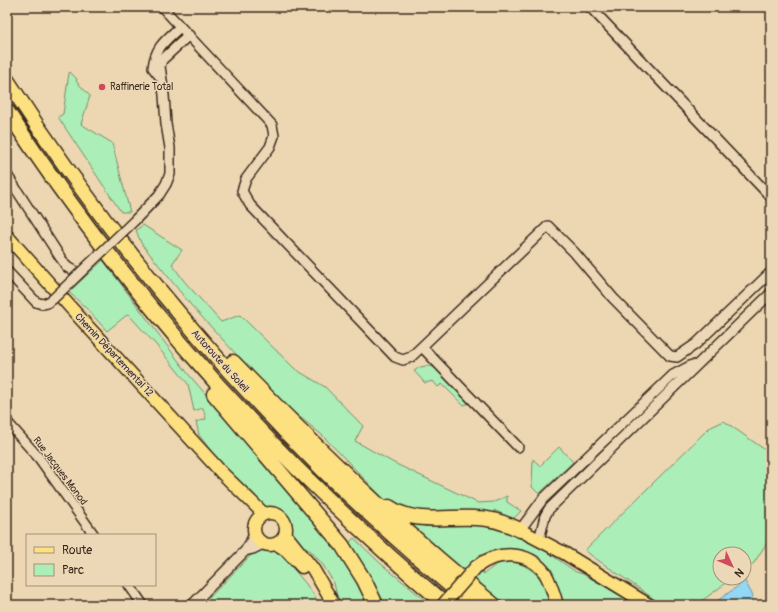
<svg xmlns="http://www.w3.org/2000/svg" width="778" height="612" font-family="Pangolin,sans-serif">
	<rect width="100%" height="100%" fill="#ecd7b2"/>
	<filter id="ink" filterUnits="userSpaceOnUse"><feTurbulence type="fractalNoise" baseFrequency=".025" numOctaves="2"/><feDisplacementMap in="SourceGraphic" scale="8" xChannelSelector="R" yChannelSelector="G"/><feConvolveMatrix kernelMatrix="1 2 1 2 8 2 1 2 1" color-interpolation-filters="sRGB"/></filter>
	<g filter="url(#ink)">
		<!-- green -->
		<path fill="#aceeb7" stroke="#748c6a" d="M70 72 77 79 76 81 90 96 81 124 112 143 130 212H121L58 117 63 114 69 73Z
			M143 225 182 250 172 264 184 281 221 322 240 315 295 369 325 387 363 426 355 441 394 463 478 503 494 502 507 496V502L521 511 513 519 494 510 495 512 489 526 519 536 543 549 576 572 583 574 637 605H564C555 579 544 551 512 549 505 549 497 550 490 551V553L472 563 484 574C490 569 497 563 505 562 519 560 534 570 542 581 546 588 547 598 550 605H502L472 581 408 525 404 512 383 498 322 435 290 409 258 378 190 304 141 243 136 230Z
			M103 260 189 375 300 503 339 551 364 590 370 605H339L334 583 323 565 311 551 300 546 291 533 288 520 282 513 265 509 217 459 199 435 196 422 206 419 203 408 194 411 188 384 157 346 128 314 107 331 87 309 69 292Z
			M428 366 435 367 471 403 463 405 442 384 438 387 433 381 425 383 414 371 420 367Z
			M724 421 771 454V536L754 563 744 570V554H720V578H733L696 605H663L592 556 585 550 709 428Z
			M559 447 573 462 539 494 532 487 533 459 540 466Z
			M354 538 380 563 431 605H380L347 545Z
			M262 549H275C292 567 308 584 320 605H202L251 555Z"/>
		<!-- water -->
		<path fill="#92d8f4" stroke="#6f929e" d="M745 581 753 596 748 605 713 604Z"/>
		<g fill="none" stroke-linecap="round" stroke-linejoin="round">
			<!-- minor casing -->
			<g stroke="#3b2a1e" stroke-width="12">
				<path id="minor" d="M162 7 272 125 274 136 270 147 246 179 242 191 250 205 395 357 403 360 411 357 548 226 574 252 613 298 670 356 677 357 696 344 771 272
					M590 7 771 197
					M161 78 153 68C155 47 166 40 180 27
					M7 175 60 257 67 267 79 274
					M135 220 159 195 166 184 170 174V148L166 124 164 95 160 66 162 60 189 35
					M7 271 36 302 42 304 47 303
					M422 347 518 447
					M7 422 39 458 94 535
					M520 530 543 499 673 375 692 365
					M539 540 545 516 549 509 771 293
					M245 551 253 549 263 544
					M129 585 143 605
					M192 605 245 551 250 543 254 534"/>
			</g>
			<!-- major casing -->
			<g stroke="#3b2a1e" stroke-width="15">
				<path id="major" d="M7 236 80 318 222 473 264 514
					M254 529a16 16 0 1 1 32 0a16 16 0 1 1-32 0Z
					M520 530 564 553 649 605
					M285 534 313 569 334 605
					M277 544 286 550 302 567
					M476 567C497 551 528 550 545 573 551 583 554 594 557 605"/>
			</g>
			<!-- highway casing -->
			<g stroke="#3b2a1e" stroke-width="17">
				<path id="highway" d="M7 80C98 221 204 352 323 470 371 517 422 562 473 605
					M7 111C128 296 277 463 446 605
					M233 362C316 447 402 531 494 605
					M214 394 342 545 364 580 376 605
					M389 507C415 525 447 516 476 518 492 518 506 523 520 530"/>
			</g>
			<!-- minor -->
			<use href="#minor" stroke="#ecd8b6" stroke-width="9"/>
			<!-- major -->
			<use href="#major" stroke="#fde080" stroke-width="12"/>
			<!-- highway -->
			<use href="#highway" stroke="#fde080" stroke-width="14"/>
			<!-- minor-bridge casing -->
			<g stroke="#3b2a1e" stroke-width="12" stroke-linecap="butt">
				<path id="minor-bridge" d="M47 303 53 299 135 220"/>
			</g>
			<!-- major-bridge casing -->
			<g stroke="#3b2a1e" stroke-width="15" stroke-linecap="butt">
				<path id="major-bridge" d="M443 605 476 567"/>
			</g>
			<!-- minor-bridge -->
			<use href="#minor-bridge" stroke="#ecd8b6" stroke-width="9"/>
			<!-- major-bridge -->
			<use href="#major-bridge" stroke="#fde080" stroke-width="12"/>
		</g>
	</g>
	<!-- markers -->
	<circle fill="#d1495b" stroke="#ecd8b6" stroke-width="1.5" cx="102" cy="87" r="4"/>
	<g text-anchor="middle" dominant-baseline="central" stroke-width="3" stroke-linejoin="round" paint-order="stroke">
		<!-- poi labels -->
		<g font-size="10" fill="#3b2a1e" stroke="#ecd8b6" text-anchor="start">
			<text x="110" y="87">Raffinerie Total</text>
		</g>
		<!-- street labels -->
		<g font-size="10" fill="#3b2a1e" stroke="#ecd8b6">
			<text transform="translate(114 355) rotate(47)">Chemin Départemental 12</text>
			<text transform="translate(220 361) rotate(48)">Autoroute du Soleil</text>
			<text transform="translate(60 471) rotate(53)">Rue Jacques Monod</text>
		</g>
	</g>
	<!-- margin -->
	<rect width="778" height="612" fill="none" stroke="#ecd8b6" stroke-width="24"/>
	<rect x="12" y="12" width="754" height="588" fill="none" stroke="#3b2a1e" stroke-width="1.5" filter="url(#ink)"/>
	<!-- legend -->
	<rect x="26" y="534" width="130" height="52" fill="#ecd8b6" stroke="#a59279"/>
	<rect x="34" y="547" width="20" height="6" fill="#fde080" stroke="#a59279"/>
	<text x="62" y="554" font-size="12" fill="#3b2a1e">Route</text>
	<rect x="34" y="564" width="20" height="12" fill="#aceeb7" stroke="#a59279"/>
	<text x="62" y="574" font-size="12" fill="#3b2a1e">Parc</text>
	<!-- north arrow -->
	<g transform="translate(732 566) rotate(134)"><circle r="19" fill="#ecd8b6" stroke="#a59279"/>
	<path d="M0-3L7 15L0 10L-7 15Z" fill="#d1495b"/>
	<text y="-6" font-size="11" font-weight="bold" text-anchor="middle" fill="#3b2a1e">N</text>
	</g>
</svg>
